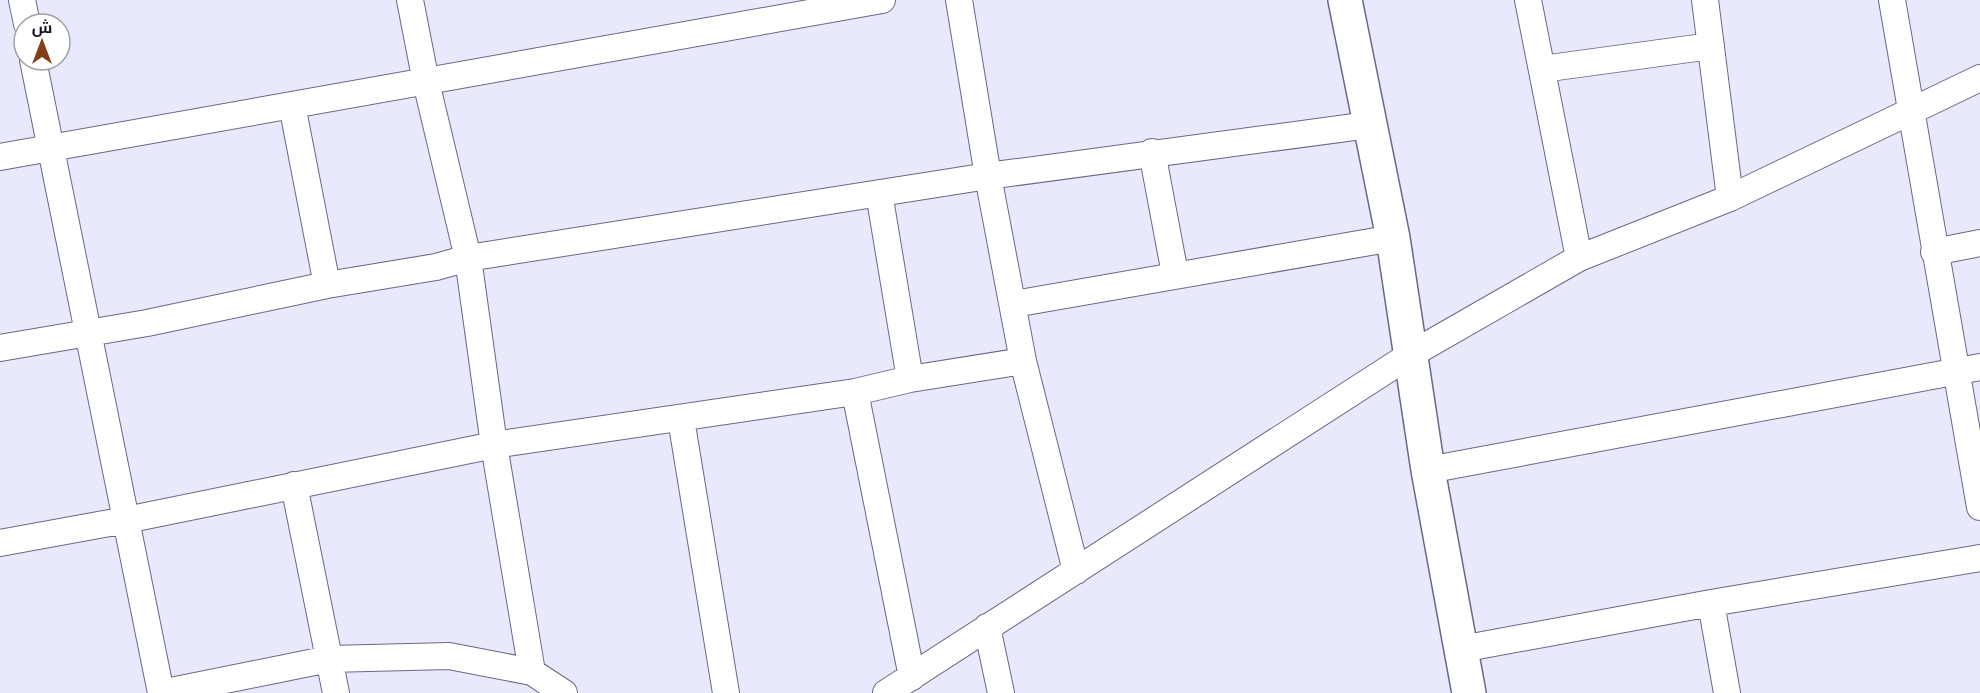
<svg xmlns="http://www.w3.org/2000/svg" width="1980" height="693" font-family="'Source Serif 4',Cairo,serif">
	<rect width="100%" height="100%" fill="#e8e9fd"/>
	<g fill="none" stroke-linecap="round" stroke-linejoin="round">
		<!-- street casing -->
		<g stroke="#676985" stroke-width="28">
			<path id="street" d="M22 0 27 24
				M410 0 426 82 468 258 494 445 532 672
				M959 0 988 176 1023 361 1076 571
				M1528 0 1579 258
				M1705 0 1730 198
				M1892 0 1980 507
				M33 60 161 693
				M1542 69 1711 46
				M292 105 327 285
				M1152 152 1175 274
				M0 157 882 0
				M879 193 910 379
				M1934 252 1980 243
				M1014 304 1393 238
				M0 348 147 323 327 285 436 267 468 258 988 176 1369 125
				M855 392 912 677
				M681 419 726 693
				M1428 470 1980 367
				M294 485 336 693
				M0 543 126 520 494 445 855 392 910 379 1023 361
				M1711 603 1727 693
				M987 627 1001 693
				M1461 649 1711 603 1980 558
				M161 693 329 659 449 656 532 672 564 693
				M886 693 1410 355 1579 258 1730 198 1980 78"/>
		</g>
		<!-- secondary casing -->
		<g stroke="#676985" stroke-width="36">
			<path id="secondary" d="M1345 0 1393 238 1428 470 1469 693"/>
		</g>
		<!-- street -->
		<use href="#street" stroke="#fff" stroke-width="26"/>
		<!-- secondary -->
		<use href="#secondary" stroke="#fff" stroke-width="33"/>
	</g>
	<!-- north arrow -->
	<g transform="translate(42 42)"><circle r="28" fill="#ffffff" stroke="#a0a1a5" stroke-width="1.5"/>
	<path d="M0-4.5L10 22L0 15L-10 22Z" fill="#843f18"/>
	<text y="-9" font-size="16" font-weight="bold" text-anchor="middle" fill="#12131e">ش</text>
	</g>
</svg>
